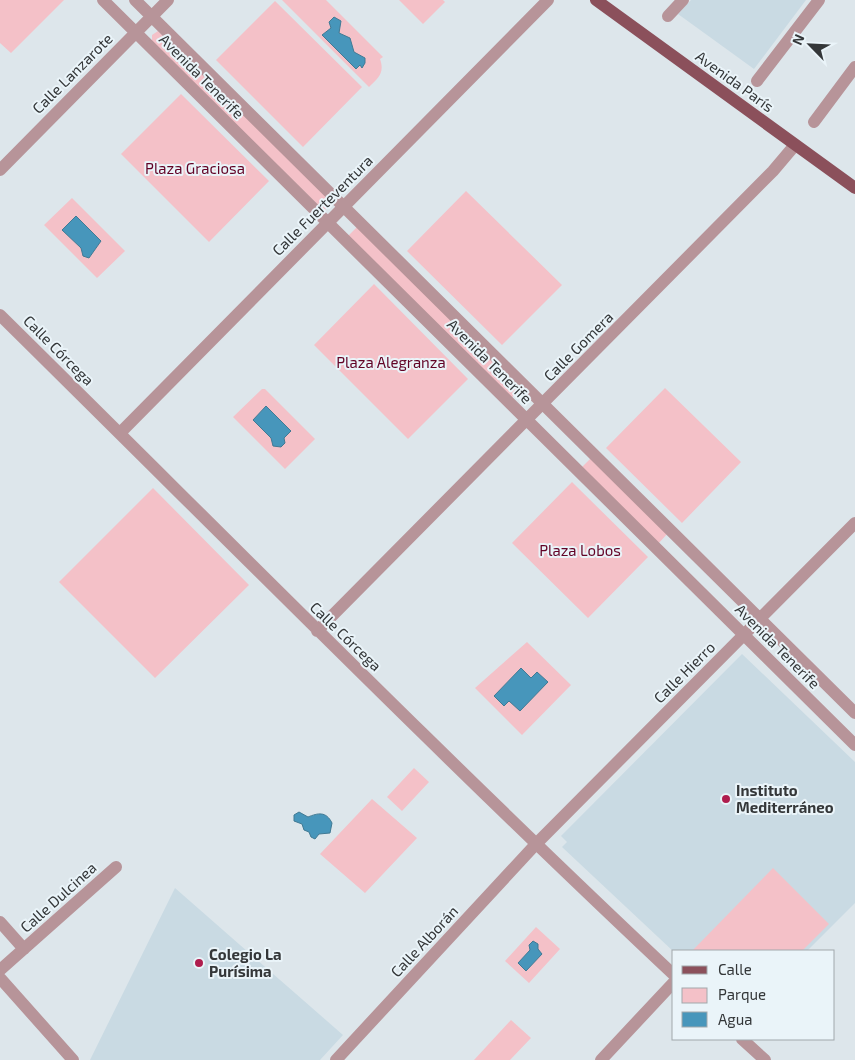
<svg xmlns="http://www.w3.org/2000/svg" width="855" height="1060" font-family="'Exo 2',sans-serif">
	<rect width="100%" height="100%" fill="#dde6eb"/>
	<!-- built -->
	<path fill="#c9dae3" d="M691 0H806L754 69 678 14Z
		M742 654 855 762V903L807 951 674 952 562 847 567 842 561 836Z
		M175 888 343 1035 320 1060H90Z"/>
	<!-- green -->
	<path fill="#f4c1c8" d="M0 0H64L11 53 0 43Z
		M282 0H326L383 57 380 59C385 73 378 78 369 87Z
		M399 0H443L445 2 423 24Z
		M275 1 362 87 303 147 216 60Z
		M158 31 332 202 330 208 323 210 152 42V35Z
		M181 94 269 181 209 242 121 154Z
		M466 191 562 285 502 345 407 251Z
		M72 198 125 251 97 278 44 225Z
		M359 225 522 388 511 398 347 237Z
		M374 284 468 379 408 439 314 345Z
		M665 388 741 462 682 523 606 448Z
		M262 389H265L315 439 285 469 233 417Z
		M591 458 668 533 658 544 581 468Z
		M572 482 648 557 588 618 512 543Z
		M153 488 249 585 155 678 59 582Z
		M527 642 571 685 522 735 475 688Z
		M414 768 429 782 402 811 387 797Z
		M372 799 417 838 365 893 320 854Z
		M773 868 829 924 802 951H692Z
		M536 927 560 949 529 983 505 961Z
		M511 1020 531 1038 510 1060H474Z"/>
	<!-- water -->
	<path fill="#4796bb" stroke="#417a94" d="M334 17 341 21 339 33 350 38 354 52 365 58V63L362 68 360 65 356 69 322 35 331 28 329 22Z
		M76 216 101 241 89 258 83 256 81 248 62 230Z
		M266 406 291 431 284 438 285 443 281 447 273 446 271 438 253 420Z
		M521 668 531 678 537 672 548 682 520 711 509 701 504 706 494 696Z
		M299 812 308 817C318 813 326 811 332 823L330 833 319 834 315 839 311 837 309 832 304 830 302 824 294 821V815Z
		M533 941 538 944V949L542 954 526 971 518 963 530 950 529 945Z"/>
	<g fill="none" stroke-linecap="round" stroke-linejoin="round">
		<!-- minor -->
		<path stroke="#b79499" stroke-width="12" d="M103 0 855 745
			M135 0 855 713
			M668 16 683 0
			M757 81 819 0
			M814 122 855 67
			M0 170 168 0
			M0 315C224 536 444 759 674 975
			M120 433 548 0
			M317 631 773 171 795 145
			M0 922 24 949
			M0 970 116 867
			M0 978 73 1060
			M742 1039 765 1060
			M336 1060 536 844 855 523
			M601 1060 674 982"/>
		<!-- major -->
		<path stroke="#8b505b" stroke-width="12" d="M596 0 855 188"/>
	</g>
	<!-- markers -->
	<g fill="#af1d4e" stroke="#eaf4f9" stroke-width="2">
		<circle cx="726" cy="799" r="5"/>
		<circle cx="199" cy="963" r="5"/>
	</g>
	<g text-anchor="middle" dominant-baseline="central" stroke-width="4" stroke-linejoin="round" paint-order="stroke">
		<!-- street labels -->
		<g font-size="15" fill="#343739" stroke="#eaf4f9">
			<text transform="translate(72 73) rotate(-45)">Calle Lanzarote</text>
			<text transform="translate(202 76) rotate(45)">Avenida Tenerife</text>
			<text transform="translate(735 81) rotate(36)">Avenida París</text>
			<text transform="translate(322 205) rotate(-45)">Calle Fuerteventura</text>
			<text transform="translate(578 346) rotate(-45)">Calle Gomera</text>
			<text transform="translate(59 350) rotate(45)">Calle Córcega</text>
			<text transform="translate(490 361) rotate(45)">Avenida Tenerife</text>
			<text transform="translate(346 636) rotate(44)">Calle Córcega</text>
			<text transform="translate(778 646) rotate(45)">Avenida Tenerife</text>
			<text transform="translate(684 672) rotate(-45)">Calle Hierro</text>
			<text transform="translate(58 897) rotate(-42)">Calle Dulcinea</text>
			<text transform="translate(424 941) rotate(-47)">Calle Alborán</text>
		</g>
		<!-- park labels -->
		<g font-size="15" fill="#620326" stroke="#eaf4f9">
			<text x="195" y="168">Plaza Graciosa</text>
			<text x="391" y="362">Plaza Alegranza</text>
			<text x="580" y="550">Plaza Lobos</text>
		</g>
		<!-- poi labels -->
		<g font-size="15" font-weight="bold" fill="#343739" stroke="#eaf4f9" text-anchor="start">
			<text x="736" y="790">Instituto<tspan x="736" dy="17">Mediterráneo</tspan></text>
			<text x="209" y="954">Colegio La<tspan x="209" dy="17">Purísima</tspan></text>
		</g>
	</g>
	<!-- legend -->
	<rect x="672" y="950" width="162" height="90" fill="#eaf4f9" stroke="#a1a8ac"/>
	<rect x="682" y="966" width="25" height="8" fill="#8b505b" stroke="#a1a8ac"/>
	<text x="718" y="975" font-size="15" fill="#343739">Calle</text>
	<rect x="682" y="988" width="25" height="15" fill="#f4c1c8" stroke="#a1a8ac"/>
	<text x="718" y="1000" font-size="15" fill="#343739">Parque</text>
	<rect x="682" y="1012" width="25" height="15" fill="#4796bb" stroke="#a1a8ac"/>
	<text x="718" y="1025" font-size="15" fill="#343739">Agua</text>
	<!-- north arrow -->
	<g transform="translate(810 45) rotate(294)" stroke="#eaf4f9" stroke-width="4" paint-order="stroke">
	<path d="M0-4L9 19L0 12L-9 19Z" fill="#343739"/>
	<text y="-8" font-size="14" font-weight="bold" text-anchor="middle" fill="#343739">N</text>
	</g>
</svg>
